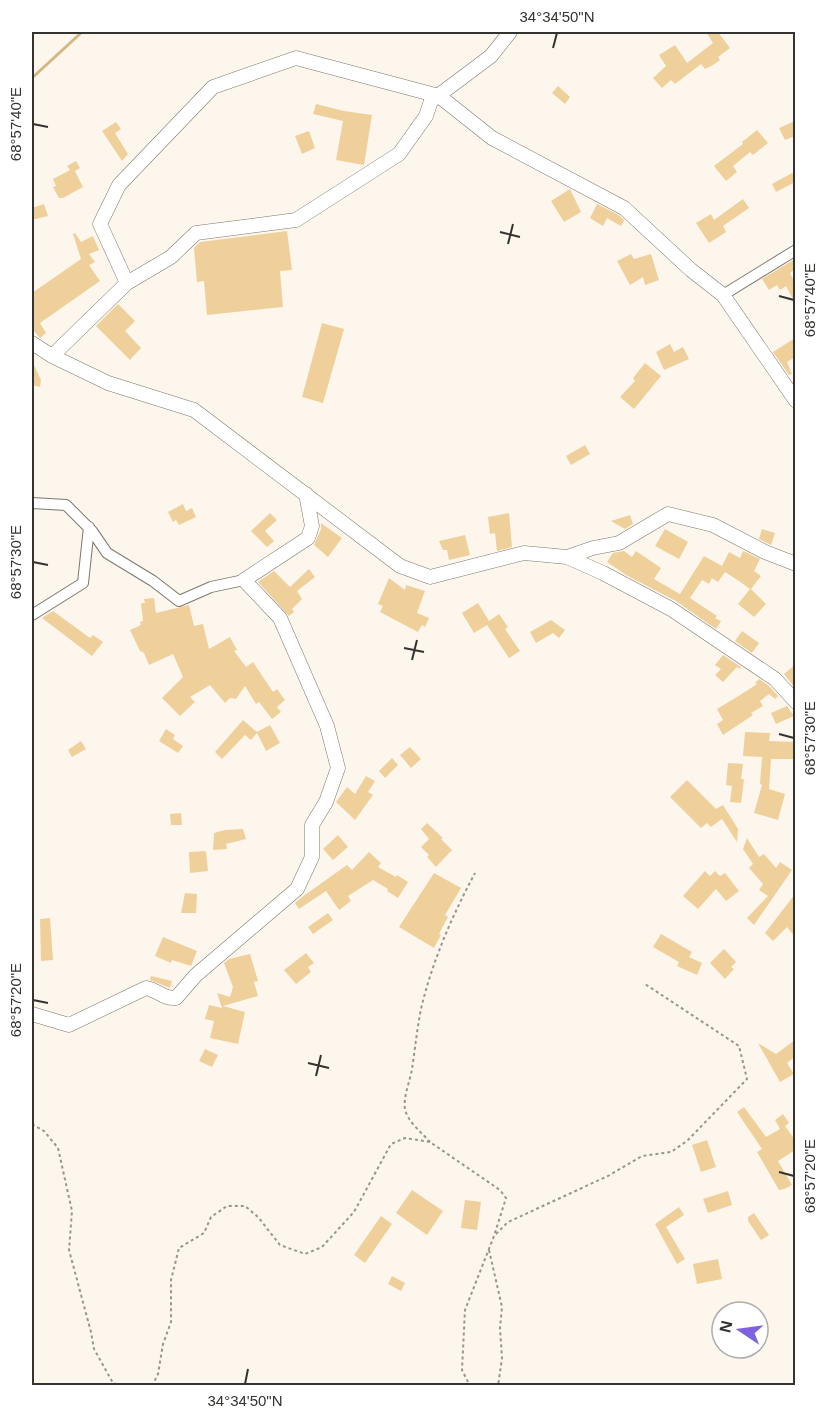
<svg xmlns="http://www.w3.org/2000/svg" width="827" height="1417" font-family="Arial,sans-serif">
	<rect width="100%" height="100%" fill="#fcf6ec"/>
	<g fill="none" stroke-linecap="round" stroke-linejoin="round">
		<!-- stream -->
		<path stroke="#d6b782" stroke-width="3" d="M32 78 82 32"/>
	</g>
	<!-- building -->
	<path fill="#f0d09a" d="M706 32H718L730 48 718 57 720 60 713 65 705 69 701 64 675 84 671 80 662 88 653 78 666 66 659 55 675 45 687 63 713 43Z
		M558 86 570 97 565 104 552 93Z
		M316 104 344 111 372 115 364 165 336 160 343 121 313 114Z
		M795 121V136L785 140 779 128Z
		M116 122 121 129 115 133 128 154 122 161 102 131Z
		M757 130 768 143 753 155 750 152 733 166 737 172 726 181 714 166 743 144 742 142Z
		M309 131 315 148 302 154 295 136Z
		M76 161 80 168 75 171 83 187 63 198H59L53 187 56 186 53 179 70 170 67 166Z
		M792 173 795 177V182L776 192 772 184Z
		M570 189 581 212 564 222 551 201Z
		M743 199 749 208 723 226 726 232 709 243 696 223 711 214 714 220Z
		M44 204 48 216 32 220V208Z
		M597 204 619 215 624 220 621 226 607 218 603 226 590 218Z
		M287 231 292 270 280 271 283 307 207 315 204 281 197 282 194 248 200 242Z
		M75 233 81 242 93 236 99 250 89 254 95 262 89 265 100 281 40 323 46 333 40 338 32 329V293L81 259 73 234Z
		M631 254 634 259 651 254 659 280 645 285 643 277 630 285 617 261Z
		M795 259V269L790 273 795 283V303L786 286 780 290 777 285 769 290 762 279Z
		M118 304 135 321 125 331 141 348 130 360 96 326Z
		M322 323 344 329 323 403 302 397Z
		M795 338V357L787 362 792 374 789 375 773 352Z
		M670 344 674 352 683 347 689 359 664 370 656 352Z
		M32 361 41 380 40 387 32 385Z
		M645 363 661 376 634 409 620 397 635 381 633 378Z
		M585 445 590 454 571 465 566 456Z
		M183 504 186 511 192 508 196 517 179 525 176 520 173 522 168 512Z
		M270 513 277 520 265 531 274 541 267 547 251 531Z
		M509 513 512 547 497 551 495 533 490 534 488 517Z
		M630 515 633 524 625 529 611 521Z
		M321 523 342 538 328 557 314 545 321 529Z
		M665 529 688 542 679 559 655 546Z
		M762 529 775 533 771 545 759 539Z
		M465 535 470 555 449 560 447 550H443L439 541Z
		M624 551 632 557 636 551 661 568 654 579 680 594 704 556 722 566 729 552 740 558 743 551 760 559 754 571 761 576 751 589 766 604 754 617 738 604 750 589 739 581 725 572 718 582 712 578 709 584 702 580 690 598 717 616 715 618 721 621 716 629 676 601 626 575 607 562 613 553Z
		M309 569 315 577 297 591 302 599 292 609 294 612 289 616 258 582 274 571 290 587Z
		M389 578 405 590 406 585 425 591 417 613 429 618 425 627 422 625 418 632 380 612 383 606 378 604Z
		M154 598 156 613 189 605 194 626 203 624 209 649 230 637 237 650 234 651 246 667 253 662 273 692 277 689 285 700 277 707 281 712 272 719 259 702 256 704 245 686 236 699 230 698 225 703 210 685 190 697 195 702 180 716 162 698 183 677 173 654 149 665 144 653 140 651 130 630 141 625 140 622 143 621 141 603H145L144 599Z
		M478 603 489 621 499 614 508 627 505 629 520 651 509 658 487 625 474 633 462 613Z
		M53 611 90 638 93 635 103 642 92 656 42 618Z
		M551 620 565 630 559 638 553 633 536 643 530 632Z
		M742 631 759 643 752 653 735 641Z
		M723 655 741 667 740 669 737 667 723 682 715 675 721 669 715 665Z
		M795 665V688L784 674Z
		M759 679 769 686 778 696 775 699 769 694 760 701 763 706 751 713 753 715 723 735 717 724 723 720 717 709 745 692 757 684 755 683Z
		M787 706 794 716 776 724 771 713Z
		M243 720 257 732 270 725 280 743 266 751 257 733 251 740 245 735 222 759 215 752Z
		M166 729 175 735 173 739 183 746 178 753 159 741Z
		M745 732 770 733 769 741 795 742V759H771L769 789 785 794 778 820 754 813 762 785 760 784 762 757 743 756Z
		M81 741 86 749 72 757 68 750Z
		M410 747 421 759 411 768 400 755Z
		M392 758 398 765 385 778 379 771Z
		M728 763 743 764 741 779H744L741 803 730 802 732 786 726 785Z
		M366 776 375 781 368 792 373 795 355 820 336 802 347 787 355 794Z
		M687 780 716 809 723 805 738 829 737 842 722 819 711 827 707 823 701 828 670 797Z
		M181 813 182 825H171L170 814Z
		M427 823 443 838 441 839 452 850 436 867 427 857 429 855 421 847 429 839 421 829Z
		M243 829 246 839 226 844 227 849 213 850 214 833 225 830Z
		M338 835 348 847 333 860 323 849Z
		M747 838 759 857 764 854 776 868 780 862 792 870 754 925 747 918 768 896 759 890 763 884 749 868 753 864 743 849Z
		M206 851 208 871 190 873 189 852Z
		M369 852 381 863 378 867 396 877 397 875 408 882 398 898 387 891 388 889 373 880 348 896 351 901 339 910 326 891 299 909 295 903 302 897 347 865 352 870Z
		M705 871 710 876 715 871 720 876 725 873 739 891 726 901 716 889 698 909 683 896Z
		M434 873 461 888 445 915 448 917 439 934 441 935 434 948 399 927Z
		M185 893 197 894 196 913H181Z
		M795 894V937L787 927 773 941 765 933Z
		M328 913 333 920 313 934 308 927Z
		M50 918 53 960 41 961 40 919Z
		M661 934 692 952 689 957 702 963 697 975 677 966 679 962 653 947Z
		M163 937 197 951 191 966 172 960 171 963 155 956Z
		M724 949 736 962 731 967 734 969 725 979 710 963Z
		M306 953 314 963 308 967 311 972 296 984 284 970Z
		M250 954 258 981 254 982 258 996 223 1006 245 1012 238 1044 210 1038 214 1021 205 1019 209 1005 222 1008 217 993 230 997 233 987 224 963 229 959Z
		M151 976 172 981 170 988 150 980Z
		M795 1040V1057L787 1063 794 1074 780 1082 758 1043 776 1054Z
		M205 1049 218 1055 212 1067 199 1061Z
		M744 1107 766 1137 780 1129 775 1120 783 1114 789 1123 785 1126 795 1140V1150L778 1161 792 1185 784 1189 779 1190 757 1152 762 1149 737 1112Z
		M707 1140 716 1167 701 1172 692 1145Z
		M412 1190 443 1211 427 1235 396 1213Z
		M728 1191 732 1205 708 1213 703 1199Z
		M465 1200 481 1202 477 1230 461 1228Z
		M679 1207 684 1215 666 1227 685 1259 677 1264 655 1224Z
		M754 1213 769 1235 761 1240 748 1221V1217Z
		M381 1216 392 1224 365 1263 354 1255Z
		M718 1259 722 1279 697 1284 693 1264Z
		M392 1276 405 1283 401 1291 388 1284Z"/>
	<g fill="none" stroke-linecap="round" stroke-linejoin="round">
		<!-- minor casing -->
		<g stroke="#7d786f" stroke-width="12">
			<path id="minor" d="M723 295 796 250
				M32 503 66 505 92 531 107 553 153 581 179 601 211 587 244 580
				M32 615 83 583 89 527"/>
		</g>
		<!-- tertiary casing -->
		<g stroke="#7d786f" stroke-width="15">
			<path id="tertiary" d="M127 283 171 257 196 233 296 220 399 154 426 116 431 101 491 56 510 32
				M32 343 52 356 108 383 194 410 400 566 430 577 524 553 567 557 603 573 671 609 775 679 796 702
				M52 356 127 283 100 224 119 185 213 87 296 58 439 96 492 138 624 208 691 270 723 295 796 401
				M567 557 593 548 619 543 668 514 713 525 765 552 796 564
				M32 1014 69 1025 146 988C158 990 163 999 176 998L196 975 297 889 312 857V825L326 802 338 768 327 726 280 618 244 580 308 538 312 526 306 494"/>
		</g>
		<!-- path -->
		<path stroke="#99958e" stroke-width="2" stroke-dasharray="3 3" stroke-linecap="butt" d="M32 1124 44 1131 58 1148 72 1211 69 1250 91 1332 94 1349 113 1383 122 1386
			M430 1142C422 1133 407 1121 405 1109 403 1097 410 1081 412 1069 415 1049 417 1029 421 1009 432 962 452 916 475 873
			M496 1234 508 1222 608 1176 642 1156 671 1152 687 1141 747 1079 739 1046 645 984
			M489 1250 502 1307 500 1328 502 1358 498 1386
			M152 1386 158 1374 163 1344 171 1322V1280L179 1248 204 1233 211 1217 227 1206H245L258 1217 280 1245 305 1254 322 1247 354 1212 391 1144 405 1138 430 1142 500 1190 506 1198 494 1236 465 1310 462 1370 470 1386"/>
		<!-- minor -->
		<use href="#minor" stroke="#fff" stroke-width="10"/>
		<!-- tertiary -->
		<use href="#tertiary" stroke="#fff" stroke-width="14"/>
	</g>
	<!-- ticks -->
	<path fill="none" stroke="#35332f" stroke-width="2" d="M553 48 557 33M33 124 48 127M500 232 520 237M508 244 513 224M779 296 794 300M33 562 48 565M404 648 424 652M412 660 417 640M779 734 794 738M33 1000 48 1003M308 1063 329 1068M316 1076 321 1055M779 1172 794 1176M245 1384 248 1369"/>
	<!-- border -->
	<rect width="827" height="1417" fill="none" stroke="#ffffff" stroke-width="66"/>
	<!-- north arrow -->
	<g transform="translate(740 1330) rotate(283)"><circle r="28" fill="#ffffff" stroke="#aeadac" stroke-width="1.5"/>
	<path d="M0-4.5L10 22L0 15L-10 22Z" fill="#7f62dd"/>
	<text y="-9" font-size="16" font-weight="bold" text-anchor="middle" fill="#35332f">N</text>
	</g>
	<rect x="33" y="33" width="761" height="1351" fill="none" stroke="#35332f" stroke-width="2"/>
	<g font-size="15" text-anchor="middle" fill="#35332f">
		<text x="557" y="22">34°34'50"N</text>
		<text transform="translate(16 124) rotate(-90)" y="5">68°57'40"E</text>
		<text transform="translate(810 300) rotate(-90)" y="5">68°57'40"E</text>
		<text transform="translate(16 562) rotate(-90)" y="5">68°57'30"E</text>
		<text transform="translate(810 738) rotate(-90)" y="5">68°57'30"E</text>
		<text transform="translate(16 1000) rotate(-90)" y="5">68°57'20"E</text>
		<text transform="translate(810 1176) rotate(-90)" y="5">68°57'20"E</text>
		<text x="245" y="1406">34°34'50"N</text>
	</g>
</svg>
